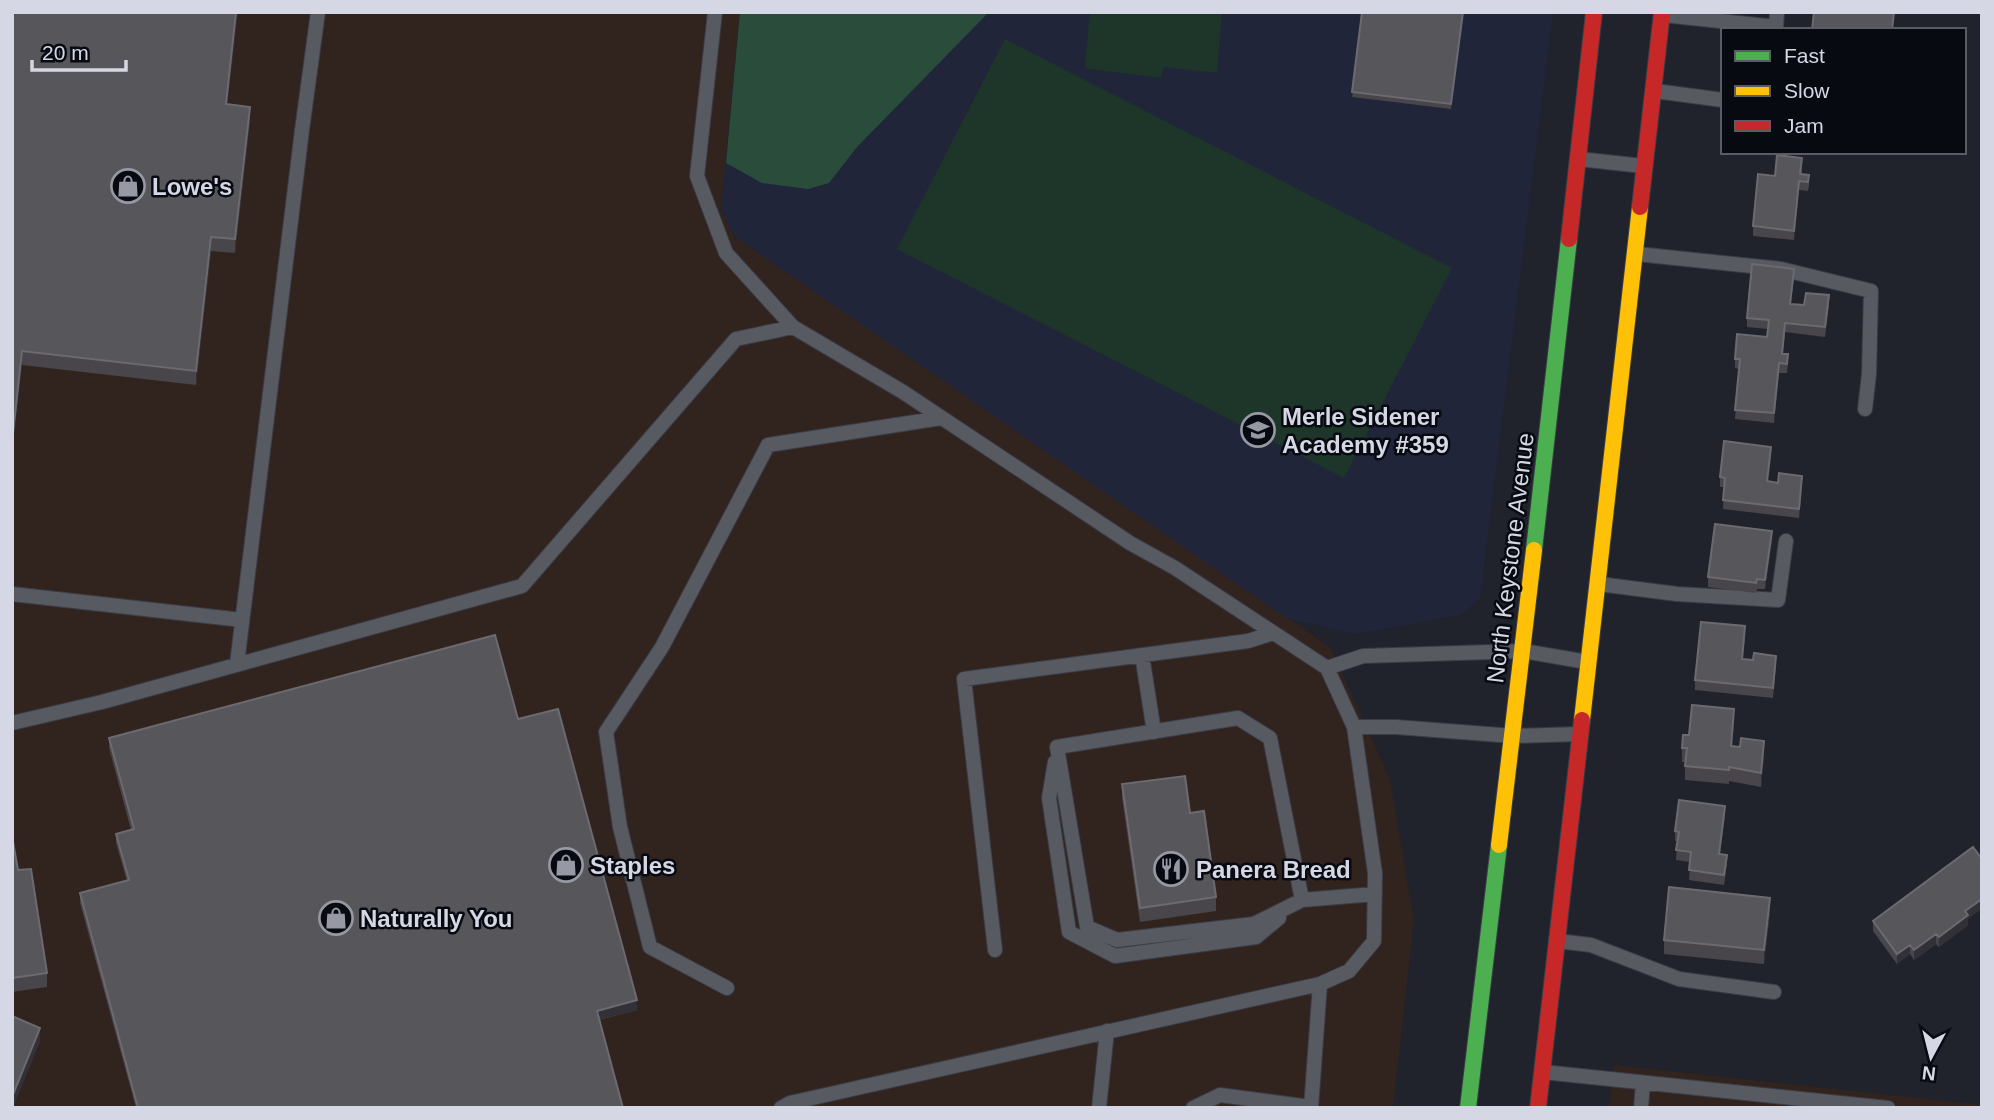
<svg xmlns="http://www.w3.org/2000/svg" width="1994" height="1120" font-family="Arial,sans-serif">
	<rect width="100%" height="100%" fill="#20222c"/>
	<!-- commercial -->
	<path fill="#31231e" d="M12 12H740L721 209 734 236 1330 647 1390 779 1414 921 1393 1108H12Z
		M1614 1065 1982 1105V1108H1609Z"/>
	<!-- built -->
	<path fill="#20253a" d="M740 12H1553L1480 598 1461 615 1355 634 1286 618 734 236 721 209Z"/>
	<!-- green -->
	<path fill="#1e3529" d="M1090 12H1222L1217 73 1164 67 1161 78 1088 69 1085 66Z
		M1005 39 1452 268 1344 478 897 249Z"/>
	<!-- forest -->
	<path fill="#2a4c3a" d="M740 12H989L857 147 829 183 808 189 762 183 726 163Z"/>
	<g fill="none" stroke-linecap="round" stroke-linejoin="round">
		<!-- lane casing -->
		<g stroke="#3b3d46" stroke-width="16">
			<path id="lane" d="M715 12 697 176 726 253 793 327 903 392 1130 543 1175 568 1327 668 1354 727 1375 873 1374 941 1349 971 1320 984 790 1103 781 1108
				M1664 15 1776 27 1777 12
				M1655 91 1723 100
				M1579 159 1643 166
				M1637 254 1781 269 1871 291 1869 374 1865 409
				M1599 584 1677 594 1778 600 1786 541
				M12 594 242 620
				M1142 655 1154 732
				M237 664 302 130 318 12
				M1327 668 1363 656 1523 651 1587 662
				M12 723 102 702 522 586 736 339 793 327
				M1354 727H1396L1513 736 1580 734
				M1057 747 1087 927 1117 940 1254 924 1302 900 1375 894
				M1057 747 1238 718 1270 738 1302 900
				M1055 762 1049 798 1069 932 1115 956 1256 937 1279 918
				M1558 941 1591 945 1679 979 1774 992
				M995 950 964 679 1248 641 1273 633
				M727 988 650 947 620 827 606 732 662 647 768 445 941 418
				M1543 1072 1888 1108
				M1099 1108 1107 1031
				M1193 1108 1220 1095 1310 1107
				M1311 1108 1320 984
				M1641 1108 1643 1083"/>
		</g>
		<!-- fast casing -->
		<g stroke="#3b3d46" stroke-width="18">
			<path id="fast" d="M1534 550 1569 239
				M1468 1108 1499 845"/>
		</g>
		<!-- slow casing -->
		<g stroke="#3b3d46" stroke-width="18">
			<path id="slow" d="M1582 720 1640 207
				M1499 845 1534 550"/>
		</g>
		<!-- jam casing -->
		<g stroke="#3b3d46" stroke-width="18">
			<path id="jam" d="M1640 207 1662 12
				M1569 239 1594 12
				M1538 1108 1582 720"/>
		</g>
		<!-- lane -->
		<use href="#lane" stroke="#585a62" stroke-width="14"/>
		<!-- fast -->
		<use href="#fast" stroke="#4caf50" stroke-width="16"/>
		<!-- slow -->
		<use href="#slow" stroke="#ffc107" stroke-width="16"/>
		<!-- jam -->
		<use href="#jam" stroke="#c62828" stroke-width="16"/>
	</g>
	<!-- wall -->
	<path fill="#48464a" d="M12 12 228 104 250 121 235 253 211 251 196 385 22 365Z
		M1362 12H1463L1451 109 1352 97Z
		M1802 168V174L1809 175V185L1808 191 1799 190 1794 240 1753 236V226L1775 176Z
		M1794 278 1791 304 1804 305H1829L1825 337 1785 332 1783 354 1788 363 1787 373H1779L1774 423 1735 419 1739 369 1735 368V359L1767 337 1768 329 1747 327V318Z
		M1771 457 1768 482 1802 486 1799 518 1723 509 1724 487H1720V477Z
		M1772 540 1765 589H1757L1756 593 1708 587V577Z
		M1745 636 1743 659 1753 660 1776 665 1773 698 1695 690V680Z
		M518 719 637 1010 599 1020 623 1108H136L80 903V893L127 881 116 843V834L131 830 109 748V738Z
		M1734 723 1732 746 1764 755 1761 787 1729 781V784L1685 780V762H1682V748L1689 735Z
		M1122 784 1190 813 1216 897V911L1140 922 1122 798Z
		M1725 816 1720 854 1727 864 1724 885 1689 880 1690 862 1676 860 1677 841H1675V831Z
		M12 836 18 870 47 973V987L12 992Z
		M1770 912 1764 964 1664 954V940Z
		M1968 919V925L1939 947 1936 944 1914 960 1910 954 1897 964 1873 931V921Z"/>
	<!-- shaded-wall -->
	<path fill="#313137" d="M236 12H238L226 118V104Z
		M250 107V121L235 253V239Z
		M1799 181V190L1794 240V231Z
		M211 237V251L196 385V371Z
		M22 351V365L12 456V442Z
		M1779 363V373L1774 423V413Z
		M1771 447V457L1767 491V481Z
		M1802 476V486L1799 518V509Z
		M1772 531V540L1765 589V580Z
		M1734 709V723L1731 760V746Z
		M1764 741V755L1761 787V773Z
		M1725 806V816L1719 863V854Z
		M1770 898V912L1764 964V950Z
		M1982 899V909L1968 919V925L1939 947V937L1965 911Z
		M1936 934V944L1914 960V950Z
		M1910 945V954L1897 964V954Z
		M637 1000V1010L597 1020V1011Z
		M40 1028V1042L13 1108H12V1097Z"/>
	<!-- building -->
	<path fill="#57565a" stroke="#6b6a70" stroke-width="2" d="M12 12H236L226 104 250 107 235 239 211 237 196 371 22 351 12 442Z
		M1362 12H1463L1451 104 1352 92Z
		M1814 12H1894L1892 30H1812Z
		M1777 155 1802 158 1800 174 1809 175 1808 182 1799 181 1794 231 1753 226 1758 174 1775 176Z
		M1752 264 1794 269 1790 304 1804 305 1806 293 1829 295 1825 327 1785 323 1782 354H1788L1787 364 1779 363 1774 413 1735 410 1740 359H1735L1737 334 1767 337 1769 320 1747 318Z
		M1724 441 1771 447 1767 481 1778 483 1779 473 1802 476 1799 509 1723 500 1725 478 1720 477Z
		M1715 524 1772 531 1765 580 1757 579 1756 583 1708 577Z
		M1701 622 1745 626 1742 659 1753 660 1754 653 1776 656 1773 688 1695 680Z
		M495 635 518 719 558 709 637 1000 597 1011 623 1108H138L80 893 129 880 116 834 134 829 109 738Z
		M1692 705 1734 709 1731 746 1740 747 1741 738 1764 741 1761 773 1729 767V770L1685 766 1687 748H1682L1683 735H1689Z
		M1185 776 1190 813 1204 811 1216 897 1140 908 1122 784Z
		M1679 800 1725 806 1719 854 1727 855 1724 875 1689 870 1691 852 1676 850 1679 832 1675 831Z
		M12 836 18 870 31 869 47 973 12 978Z
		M1973 847 1982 859V899L1965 911 1968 915 1939 937 1936 934 1914 950 1910 945 1897 954 1873 921Z
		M1669 887 1770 898 1764 950 1664 940Z
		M12 1016 40 1028 12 1097Z"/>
	<!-- icons -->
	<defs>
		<g id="shop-ring" transform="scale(1.75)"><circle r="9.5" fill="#080a11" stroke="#9698a4" stroke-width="1.5"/><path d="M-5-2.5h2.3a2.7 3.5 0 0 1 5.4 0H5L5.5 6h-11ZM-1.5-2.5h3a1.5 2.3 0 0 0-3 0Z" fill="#9698a4"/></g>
		<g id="school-ring" transform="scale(1.75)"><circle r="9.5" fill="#080a11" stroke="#9698a4" stroke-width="1.5"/><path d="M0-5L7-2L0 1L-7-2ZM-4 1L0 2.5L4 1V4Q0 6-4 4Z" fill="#9698a4"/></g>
		<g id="restaurant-ring" transform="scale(1.75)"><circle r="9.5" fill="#080a11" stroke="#9698a4" stroke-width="1.5"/><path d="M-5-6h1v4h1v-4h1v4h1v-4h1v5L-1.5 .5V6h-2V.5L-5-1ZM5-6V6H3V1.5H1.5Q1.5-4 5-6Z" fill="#9698a4"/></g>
	</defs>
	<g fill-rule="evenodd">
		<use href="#shop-ring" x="128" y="186"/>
		<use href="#school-ring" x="1258" y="430"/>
		<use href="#shop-ring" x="566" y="865"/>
		<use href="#restaurant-ring" x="1171" y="869"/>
		<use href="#shop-ring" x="336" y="918"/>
	</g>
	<g text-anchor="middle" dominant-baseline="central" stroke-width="5" stroke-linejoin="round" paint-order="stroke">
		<!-- poi labels -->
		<g font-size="24" font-weight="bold" fill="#d5d8e4" stroke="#080a11" text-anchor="start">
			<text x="152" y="186">Lowe's</text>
			<text x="1282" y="416">Merle Sidener<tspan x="1282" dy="28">Academy #359</tspan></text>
			<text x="590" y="865">Staples</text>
			<text x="1196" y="869">Panera Bread</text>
			<text x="360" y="918">Naturally You</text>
		</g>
		<!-- street labels -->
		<g font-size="24" fill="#d5d8e4" stroke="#080a11">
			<text transform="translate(1510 558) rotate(-83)">North Keystone Avenue</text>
		</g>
	</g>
	<!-- border -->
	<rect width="1994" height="1120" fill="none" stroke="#d5d8e4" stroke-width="28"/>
	<!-- legend -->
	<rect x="1721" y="28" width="245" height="126" fill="#080a11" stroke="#5a5c65" stroke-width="2"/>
	<rect x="1735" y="51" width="35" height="10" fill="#4caf50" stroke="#5a5c65" stroke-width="2"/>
	<text x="1784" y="63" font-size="21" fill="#d5d8e4">Fast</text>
	<rect x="1735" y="86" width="35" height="10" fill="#ffc107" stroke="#5a5c65" stroke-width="2"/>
	<text x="1784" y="98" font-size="21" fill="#d5d8e4">Slow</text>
	<rect x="1735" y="121" width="35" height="10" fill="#c62828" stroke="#5a5c65" stroke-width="2"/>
	<text x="1784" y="133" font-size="21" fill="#d5d8e4">Jam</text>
	<!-- north arrow -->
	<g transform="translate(1931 1057) rotate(187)" stroke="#080a11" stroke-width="5" paint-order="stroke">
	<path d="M0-5L12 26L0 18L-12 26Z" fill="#d5d8e4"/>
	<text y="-10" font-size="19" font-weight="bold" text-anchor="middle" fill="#d5d8e4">N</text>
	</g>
	<!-- scale -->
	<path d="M32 60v10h94v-10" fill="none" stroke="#d5d8e4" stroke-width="3.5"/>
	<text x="42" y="60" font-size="21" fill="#d5d8e4" stroke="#080a11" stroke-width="5" paint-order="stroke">20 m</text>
</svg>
